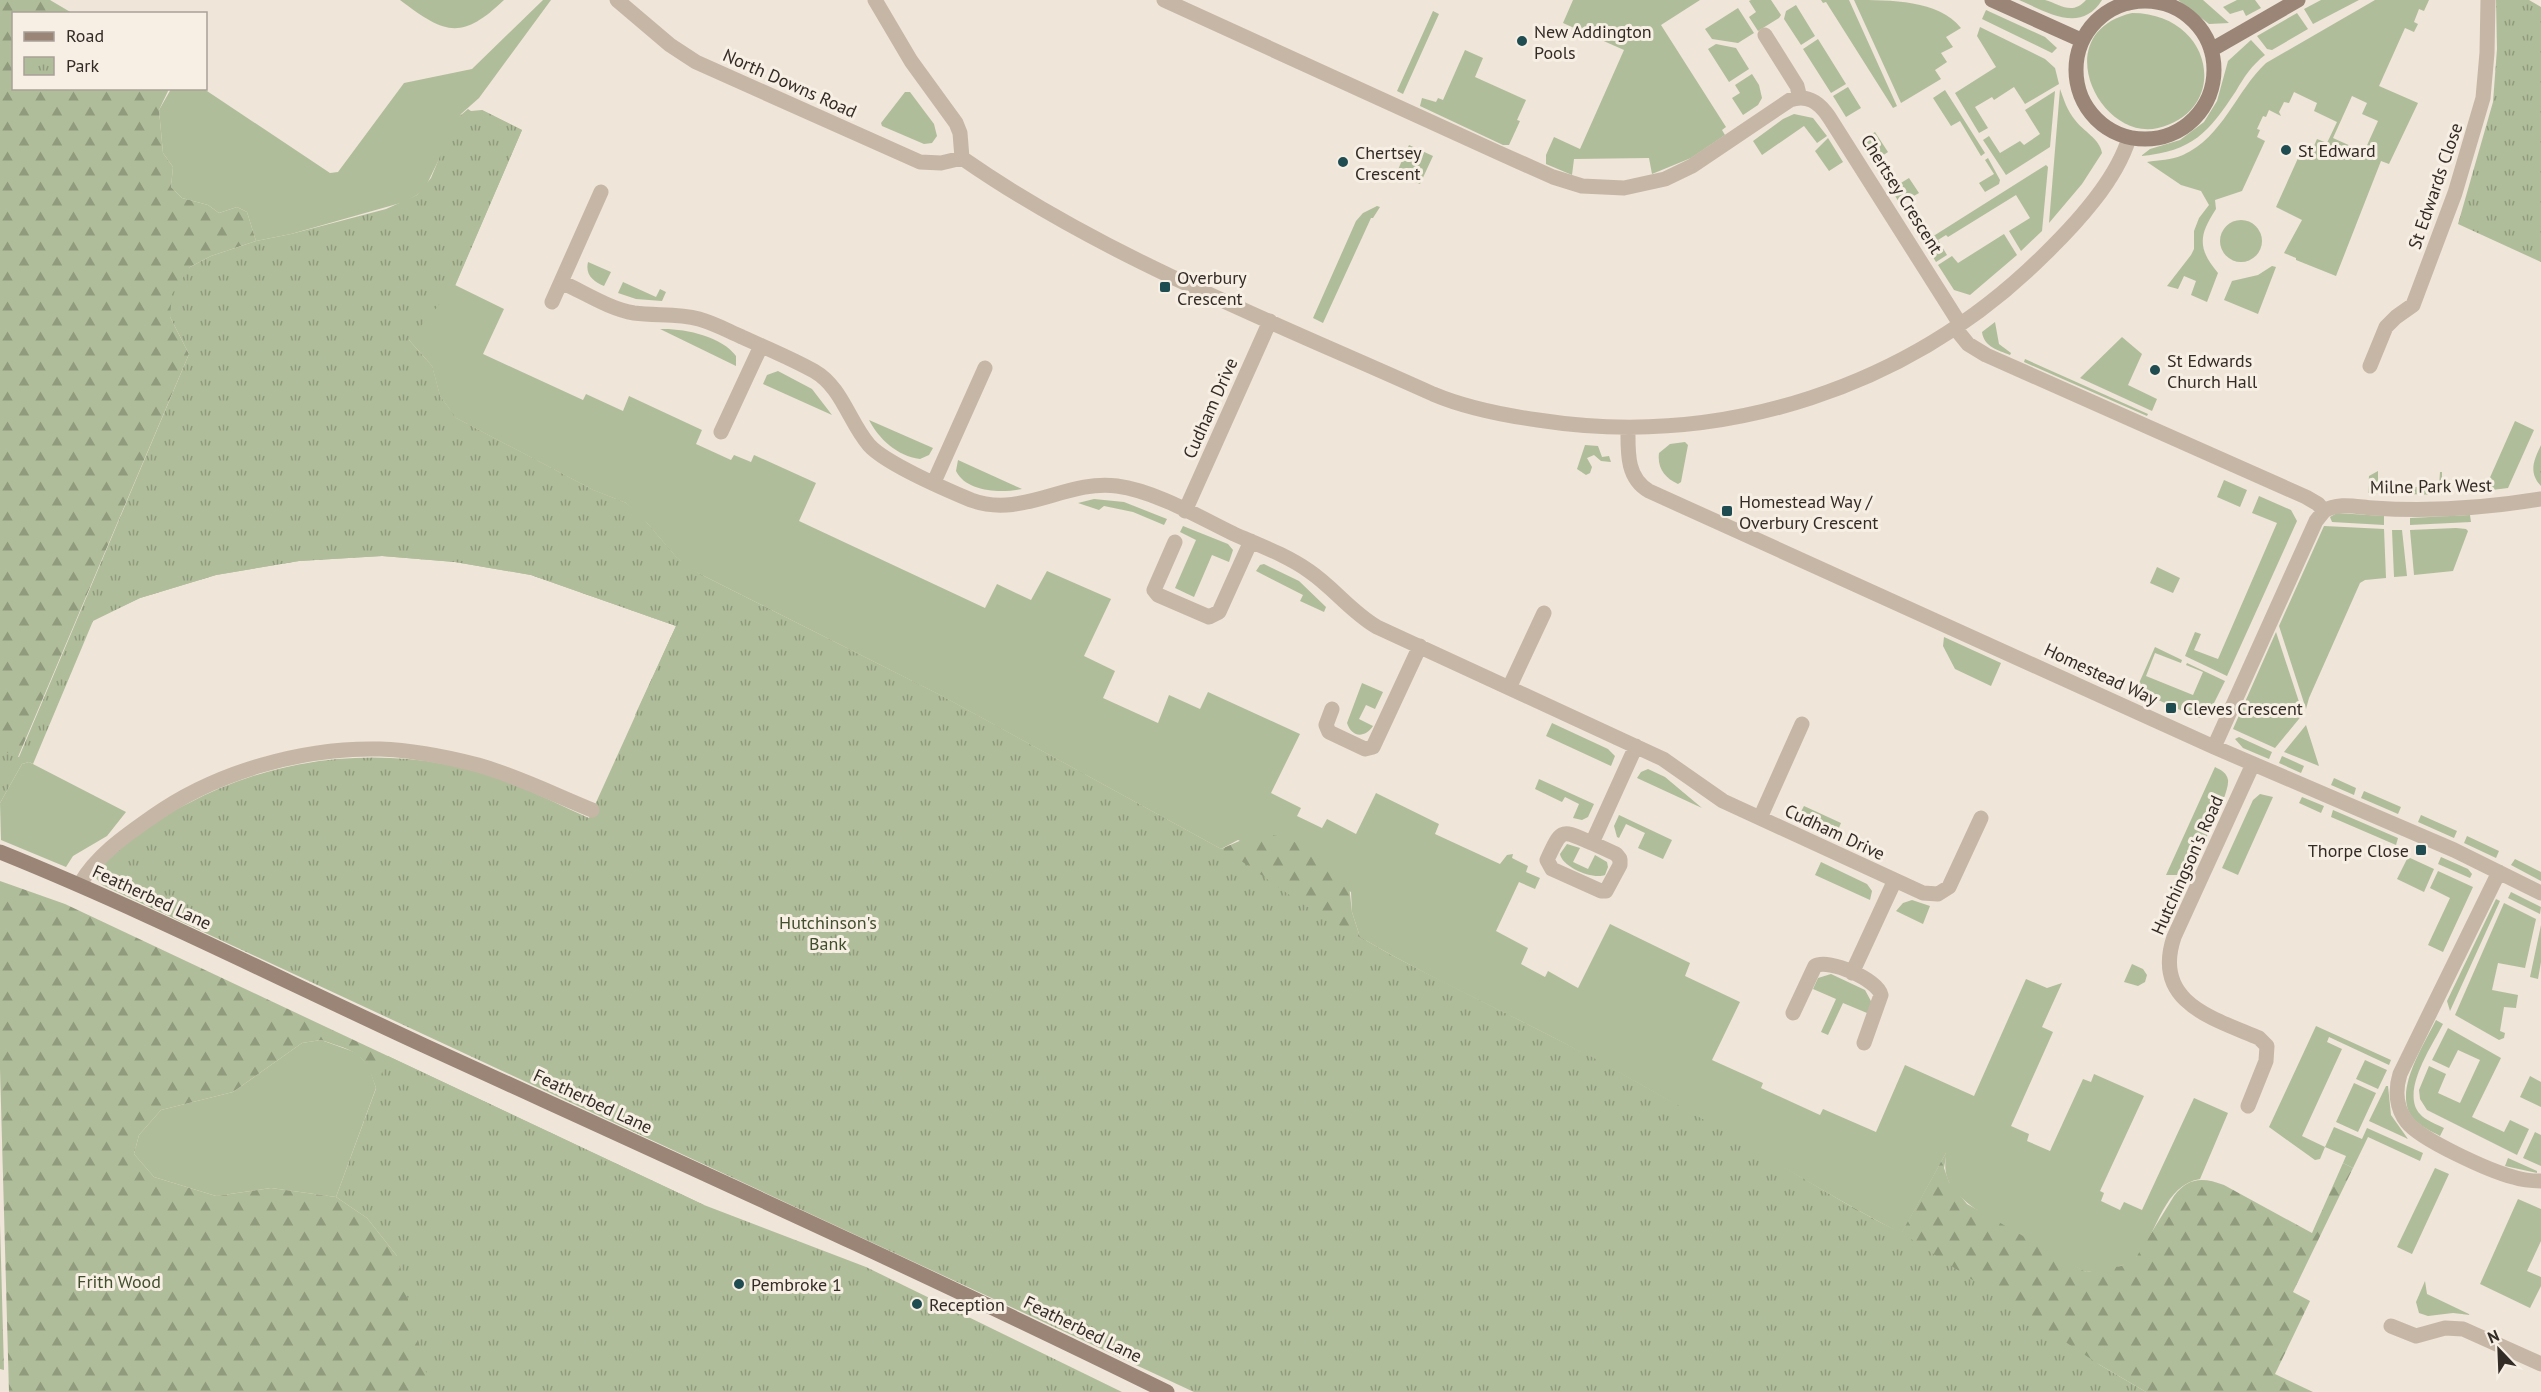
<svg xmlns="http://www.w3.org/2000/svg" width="2541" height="1392" font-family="'PT Sans',sans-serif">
	<defs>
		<pattern id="forest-firs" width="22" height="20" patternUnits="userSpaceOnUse" patternTransform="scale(1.5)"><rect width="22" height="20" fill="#b0bd9a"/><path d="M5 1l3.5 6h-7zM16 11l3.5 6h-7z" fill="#909a7d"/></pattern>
		<pattern id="park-tufts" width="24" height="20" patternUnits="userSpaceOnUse" patternTransform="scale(1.5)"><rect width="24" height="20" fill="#b0bd9a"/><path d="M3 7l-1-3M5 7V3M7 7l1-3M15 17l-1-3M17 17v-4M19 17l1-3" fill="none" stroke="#909a7d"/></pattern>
	</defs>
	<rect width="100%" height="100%" fill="#efe5d9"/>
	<!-- grass -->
	<path fill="#b0bd9a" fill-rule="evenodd" d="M400 0H504C461 41 445 34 400 0Z
		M543 0H551L479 98 461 114 426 186 417 195 404 202 291 234 256 241 247 212 237 207 219 213 208 205 182 198 171 187 173 167 163 153 159 110 171 89H204L330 173 338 172 404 83 472 69Z
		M1573 0H1700L1661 25 1726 127 1722 130 1725 135 1691 158 1652 174 1649 158 1574 159 1572 175 1546 164V155L1554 137 1580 149 1624 50 1563 23Z
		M1751 0H1771L1781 15 1779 18 1758 31 1749 17 1756 12 1749 1Z
		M1821 0H1849L1897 106 1893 108 1826 2 1823 3Z
		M1854 0C1890 0 1939 0 1961 28L1946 37 1953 47 1941 53 1947 62 1935 70 1941 79 1901 103Z
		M2019 0C2027 0 2037 0 2045 0 2060 4 2072 16 2086 0H2102C2081 34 2047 12 2019 0Z
		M2178 0H2203L2229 23 2209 24Z
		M2237 0H2255L2261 8 2246 16 2243 10 2230 14 2223 7Z
		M2321 0H2359L2313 24 2304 9Z
		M2375 0H2429L2424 11 2419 9 2414 22 2418 24 2414 32 2405 28 2379 86 2418 103 2389 164 2381 161 2336 276 2296 260V258L2284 253 2302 220 2276 207 2299 156 2308 160 2317 139 2327 143 2337 122 2314 111 2317 103 2294 92 2289 103 2284 102 2279 112 2281 116 2269 110 2266 117 2263 116 2257 129 2260 130 2257 137 2265 141 2242 191 2215 200 2216 209C2199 235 2197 248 2218 273L2207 302 2191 295 2196 281 2184 276 2178 289 2167 286 2191 255 2194 249V231L2199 218 2209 205 2201 191 2181 185 2147 162C2159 160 2171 160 2183 155 2223 137 2236 91 2266 63ZM2352 96 2367 103 2362 114 2378 121 2364 152 2333 138Z
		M1796 5 1815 36 1801 45 1784 19 1786 11Z
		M1738 8 1754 33 1738 43 1712 39 1705 29Z
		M1986 10 2045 37 2057 48 2052 53 1982 19Z
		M1433 11 1439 14 1403 94 1397 91Z
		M2132 13C2213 13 2232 110 2158 128 2100 142 2046 33 2132 13Z
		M2297 13 2308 29 2272 50 2267 49 2257 36Z
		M1980 27 2045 59 2055 68 2059 84 2025 104 2014 87 1994 100 1992 97 1975 107 1988 128 1979 133 1955 93 1996 67 1977 36Z
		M1818 39 1846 84 1831 93 1803 49Z
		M2251 40 2265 55C2252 65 2244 77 2236 91 2208 133 2193 151 2141 156L2150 149 2180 140 2204 122 2217 101 2228 61Z
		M1716 44 1736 48 1749 69 1729 82 1708 49Z
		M1465 50 1483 58 1475 77 1526 100 1517 120 1520 121 1509 145H1503L1420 106 1422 98 1436 102 1438 98 1443 100Z
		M1752 74 1759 85 1762 98 1758 105 1743 115 1732 98 1740 93 1735 85Z
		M1848 87 1861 108 1846 117 1833 96Z
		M2060 89C2064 100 2067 110 2075 120 2083 131 2100 139 2102 153L2082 184 2049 223Z
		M1945 90 1985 153 1981 156 1960 121 1951 126 1933 98Z
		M2055 91 2050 147 2006 175 1983 140 1989 136 2000 153 2020 141 2024 145 2040 134 2025 110Z
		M905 92H910L934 124 937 136 932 143 924 144 882 126 881 123Z
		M482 110 522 130 455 285 504 309 483 354 583 400 586 394 623 411 629 396 702 430 696 444 731 460 734 455 751 462 754 455 816 483 799 521 985 608 997 584 1031 600 1047 571 1111 599 1084 656 1115 671 1103 698 1158 723 1169 695 1200 709 1208 692 1300 734 1271 793 1301 808 1297 816 1322 828 1327 819 1356 834 1376 793 1439 824 1435 834 1500 864 1507 855 1513 854 1512 858 1528 866 1526 872 1540 878 1535 889 1519 882 1496 931 1528 948 1521 964 1545 977 1548 971 1578 988 1610 924 1690 963 1685 976 1740 1002 1712 1060 1763 1083 1761 1088 1820 1115 1823 1109 1876 1132 1905 1065 1974 1096 2026 979 2047 988 2062 983 2042 1027 2053 1032 2011 1126 2029 1134 2027 1141 2050 1151 2083 1079 2091 1082 2094 1074 2144 1096 2100 1191 2104 1193 2101 1201 2120 1210 2124 1202 2142 1210 2194 1098 2228 1113 2200 1179C2164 1185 2158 1231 2138 1255 2126 1269 2102 1270 2086 1272 2053 1254 1967 1214 1950 1184 1944 1173 1945 1164 1946 1153L1902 1233 1898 1232C1795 1177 1697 1114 1594 1059 1517 1017 1436 982 1360 937L1352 912 1351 892 1238 840 1221 849 940 695 692 570 676 557 647 523 626 503 593 490 456 418 440 396 432 366 409 340 460 191Z
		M1794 114 1813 118 1827 136 1817 143 1804 126 1762 155 1753 141 1783 119Z
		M1875 132 1888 152 1873 162 1860 142Z
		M1828 138 1843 162 1829 171 1815 151Z
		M1409 145 1433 156 1420 184 1396 174Z
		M1988 158 2000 180 1999 184 1985 192 1979 183 1994 174 1985 160Z
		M2046 165 2048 167 2042 231 2021 251 2009 231 2030 218 2016 195 1948 237 1946 235 1938 240 1947 255 1936 262 1924 242Z
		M1909 178 1919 193 1900 204 1891 189Z
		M1377 206 1380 207 1373 218H1371L1323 323 1313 318 1356 221 1363 213Z
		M2220 241a21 21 0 1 1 42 0a21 21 0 1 1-42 0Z
		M2004 234 2017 255 1970 295 1954 290 1938 265 1952 256 1958 263Z
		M588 262 611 272 604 286C593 281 585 275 588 262Z
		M2272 266 2276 267 2258 314 2224 300 2232 281 2258 275Z
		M623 282 656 297 660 289 666 292 662 301 636 299 618 293Z
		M1995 322 1999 344 2011 353 2010 355C1998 350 1984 347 1982 332Z
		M660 329C683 328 722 336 736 356V366Z
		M2122 337 2142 354 2128 385 2157 399 2152 411 2080 378Z
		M2025 359 2148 414 2147 416 2024 362Z
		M778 371 812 389 832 415 763 384 767 375Z
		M869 420 933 448 929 455 920 459C897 456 879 439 869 420Z
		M2515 421 2534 430 2508 488 2484 491Z
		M1685 442 1688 445 1681 482 1678 484C1665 478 1657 468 1659 453L1670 444Z
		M1585 445 1598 446 1602 457 1609 456 1611 462 1601 461 1594 455 1587 458 1592 467 1590 473 1586 475 1577 469Z
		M958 460 1022 489C1003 493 967 493 956 471Z
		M2378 471V487H2439L2440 472H2442V495L2368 493 2369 476Z
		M2224 480 2247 490 2240 507 2217 497Z
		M2259 496 2291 510 2297 521 2227 676 2185 656 2195 632 2201 634 2194 650 2218 659 2277 523 2252 513Z
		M1094 499 1124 502 1167 519 1164 525 1133 512 1104 506 1099 510 1078 503Z
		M2337 513 2384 516V525L2332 522 2330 517Z
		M2470 515 2471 522 2410 525V518Z
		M1183 526 1228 544 1233 550 1229 562 1212 555 1194 597 1175 588 1196 540 1180 532Z
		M2324 526 2384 529 2386 578 2365 580 2360 583 2309 698 2306 709 2279 626Z
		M2456 528 2466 529 2468 531 2453 571 2414 575 2410 530Z
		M2392 530H2402L2407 576 2394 577Z
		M1264 564 1299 581 1326 607 1324 612 1300 601 1303 595 1256 571 1260 565Z
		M2157 567 2180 578 2173 593 2150 583Z
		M2276 632 2303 714 2275 748 2233 729Z
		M1944 637 2001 663 1991 686 1955 669 1943 646Z
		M2155 647 2182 660 2181 663 2155 653 2146 676 2193 695 2203 672 2186 665 2187 663 2225 681 2207 717 2198 718 2136 690Z
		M1362 683 1383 692 1375 709 1366 705 1359 719 1373 726C1365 738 1352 738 1347 723Z
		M1552 723 1608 749 1615 756 1611 766 1546 736Z
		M2306 725 2319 766 2284 752Z
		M2239 737 2272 752 2269 759 2243 748 2235 739Z
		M2282 756 2304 766 2301 773 2279 763Z
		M29 762 126 812 107 836 73 856 66 867 1 840 0 803 22 764Z
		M2215 767C2221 770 2227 773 2228 780 2230 795 2197 855 2189 872L2177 875H2166Z
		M1648 769 1665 777 1702 808 1637 778 1641 772Z
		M2334 778 2356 788 2354 795 2331 785Z
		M1539 779 1594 804 1588 817 1582 820 1573 818 1579 804 1565 797 1562 802 1535 789Z
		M2364 791 2401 807 2398 814 2361 798Z
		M2260 794 2273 797 2238 875 2222 868 2253 800Z
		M2302 797 2324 806 2321 813 2299 803Z
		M1804 806 1841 823 1835 837 1797 819Z
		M2333 810 2398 838 2396 845 2331 817Z
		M1619 815 1672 840 1663 859 1638 848 1645 833 1626 824 1619 838 1617 837 1614 826Z
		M2421 815 2457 831 2454 838 2418 822Z
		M2467 836 2499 851 2496 858 2464 843Z
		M1567 844 1580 848 1573 862 1588 869 1595 855 1607 862 1608 867 1605 875C1593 880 1562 867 1560 854Z
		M2408 857 2434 869 2424 892 2397 879Z
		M2441 857 2468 869 2472 874 2470 878 2438 864Z
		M2515 859 2541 872V881L2511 865Z
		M1821 862 1867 884 1872 891 1870 900 1815 875Z
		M2438 871 2473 887 2443 952 2428 945 2450 898 2430 888Z
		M2511 892 2541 907 2540 914 2508 898Z
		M2496 899 2500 901 2450 1011 2447 1001Z
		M1912 900 1930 906 1923 924 1896 911 1903 903Z
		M2504 903 2536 919 2525 968 2498 963 2492 990 2518 995 2516 1008 2504 1007 2500 1031 2505 1033 2504 1038 2499 1040 2455 1015Z
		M2541 925V962L2538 979 2530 977Z
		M2132 964 2143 969 2147 975 2145 982 2138 986 2124 982Z
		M1831 974 1865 990 1872 1003 1867 1013 1843 1003 1828 1035 1821 1032 1836 999 1813 989 1818 978Z
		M2436 1020 2443 1024C2432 1046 2400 1092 2420 1114 2425 1120 2436 1124 2444 1128L2440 1136C2431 1131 2419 1126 2412 1117 2393 1091 2424 1045 2436 1020Z
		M2316 1026 2391 1060 2389 1065 2329 1037 2327 1042 2342 1049 2302 1136 2325 1147 2334 1127 2362 1139 2367 1128 2423 1153 2420 1161 2368 1137 2353 1168 2343 1163 2346 1156 2325 1147 2320 1159 2315 1160 2269 1127Z
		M2448 1028 2501 1058 2472 1117 2504 1132 2510 1120 2529 1129 2517 1155 2427 1110 2420 1099 2419 1090 2429 1066 2446 1074 2438 1093 2460 1103 2480 1060 2458 1050 2449 1068 2432 1060Z
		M321 1040 357 1053 369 1067 376 1088 336 1197 271 1188 216 1196 154 1177 134 1154 139 1135 161 1110 233 1092 302 1043Z
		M2365 1060 2387 1070 2378 1089 2356 1079Z
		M2530 1076 2541 1082V1107L2520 1097Z
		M2354 1083 2376 1093 2358 1132 2336 1122Z
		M2386 1086H2388L2391 1115 2408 1139 2369 1121Z
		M2535 1132 2541 1135V1166L2523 1158Z
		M2508 1158 2537 1171V1173L2505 1166Z
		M2435 1168 2449 1174 2412 1254 2397 1247Z
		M2518 1199 2541 1209V1241L2527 1271 2541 1277V1286L2530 1308 2480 1284Z
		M2425 1281 2427 1294 2471 1315 2453 1313 2428 1316 2419 1313 2416 1302Z"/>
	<!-- forest -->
	<path fill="url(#forest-firs)" fill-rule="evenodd" d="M0 0H50L72 13 14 14V88L169 89 159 110 163 153 173 167 171 187 182 198 208 205 219 213 237 207 247 212 256 241 211 256 190 267 170 317 189 354 18 757 0 782Z
		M389 323 432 366 440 396 456 418 593 490 626 503 641 516 676 557 692 570 940 695 1221 849 1260 832 1286 838 1333 859 1348 876 1352 912 1360 937C1436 982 1517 1017 1594 1059 1697 1114 1795 1177 1898 1232H1902L1947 1151 1944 1168 1949 1182 1967 1204 2086 1272 2121 1266 2137 1256 2174 1196C2188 1177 2203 1177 2224 1185L2312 1233 2343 1163 2353 1168 2293 1292 2310 1301 2275 1374 2313 1392H2146L2100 1365 635 715 676 626 531 575 455 562 382 556 299 561 216 575 140 598 93 620Z
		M0 881 65 904 704 1205 440 1392H9L0 1069ZM321 1040C356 1052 364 1051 376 1088L397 1256 367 1218 336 1197 271 1188 216 1196 154 1177 134 1154 139 1135 161 1110 233 1092 302 1043Z
		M0 1223 4 1370 0 1369Z"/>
	<!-- park -->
	<path fill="url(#park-tufts)" d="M2496 0H2529L2541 7V262L2458 224 2493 102 2497 49Z
		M468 109 471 111 482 110 522 130 455 286 409 340 432 366 440 396 456 418 593 490 626 503 641 516 676 557 701 575 940 695 1237 858 1301 903 1392 956 1594 1058 1715 1126 1866 1216 1902 1233 2100 1365 2146 1392H1194L102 885 95 877 98 866C117 851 135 835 155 821 165 814 177 809 187 804 276 756 382 745 479 772 517 783 553 802 589 818L676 626 531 575 455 562 382 556 299 561 216 575 140 598 93 621 33 764 29 762 22 764 0 803V750L19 757 189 354 170 317 172 294 190 267 211 256 256 241 291 234 386 209 417 195 431 178 455 120Z
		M2541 445V486C2528 472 2534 460 2541 445Z
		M388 1056 704 1205 866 1267 1122 1392H431L397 1256 367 1218 336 1197Z"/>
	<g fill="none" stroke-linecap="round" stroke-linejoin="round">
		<!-- street -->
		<path stroke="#c6b6a6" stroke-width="15" d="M617 0 670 45 696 62 920 162 941 163 962 158
			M875 0 911 61 956 123 960 133 962 158C1104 257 1276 323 1433 394 1466 408 1502 415 1538 420 1724 449 1911 387 2044 255 2076 224 2116 181 2129 138
			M1164 0 1497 152 1553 177 1582 186 1624 188 1665 179 1692 166 1790 100C1807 94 1819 102 1829 117L1960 324
			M2128 0 2129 3
			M1765 35 1797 86 1800 98
			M561 282C584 292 609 309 634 313 656 316 677 313 699 319 714 323 728 331 742 337 766 348 791 358 814 371 842 387 849 422 869 445 885 463 947 490 971 500 1022 519 1067 479 1117 486 1155 491 1199 517 1234 534 1259 545 1286 555 1309 571 1334 588 1351 612 1377 627L1663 759 1723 801 1923 893 1938 894 1949 887 1981 818
			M552 302 601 192
			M1955 328 1968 344 1986 355 2306 497 2318 504 2324 511 2316 521 2214 747
			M2370 366 2386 327 2396 317 2413 305 2455 193 2483 98 2487 53 2488 0
			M1628 428C1628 451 1626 478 1649 491L2214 747 2454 850 2541 893
			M721 432 761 346
			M934 482 985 368
			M1185 511 1270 321
			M2324 511C2338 502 2357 507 2373 508 2429 512 2486 508 2541 499
			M1175 542 1154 590 1158 595 1209 617 1219 612 1251 541
			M1509 688 1544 613
			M1332 709 1326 725 1329 732 1365 749 1373 747 1420 646
			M1760 818 1802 724
			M1592 843 1616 854 1620 859V865L1606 891H1601L1552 869 1547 860C1562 827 1561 830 1592 843L1636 746
			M2499 872 2400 1074C2395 1090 2396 1108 2407 1122 2421 1140 2490 1171 2513 1177 2522 1180 2532 1181 2541 1181
			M80 884C97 855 125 836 152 817 215 772 303 747 380 749 412 750 447 757 478 765 517 776 555 795 592 810
			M1852 973 1895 880
			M1793 1013 1815 966C1829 958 1878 980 1881 995L1864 1043
			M2248 1106 2266 1061 2267 1046 2259 1038C2212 1018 2152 1002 2174 937L2253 764
			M2391 1326 2416 1336 2445 1328 2463 1329 2541 1364"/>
		<!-- secondary -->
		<path stroke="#9a8577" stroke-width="15" d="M1992 0 2081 40
			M2076 70a69 69 0 1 1 138 0a69 69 0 1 1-138 0Z
			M2211 50 2298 0
			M0 852C144 910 282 980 423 1045 672 1159 921 1271 1167 1392"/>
	</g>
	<!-- markers -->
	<g fill="#1f4c51" stroke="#f7efe4" stroke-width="2">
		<circle cx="1522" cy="41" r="6"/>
		<circle cx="2286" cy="150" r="6"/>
		<circle cx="1343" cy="162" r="6"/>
		<rect x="1159" y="281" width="12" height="12" rx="3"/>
		<circle cx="2155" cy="370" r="6"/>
		<rect x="1721" y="505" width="12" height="12" rx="3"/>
		<rect x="2165" y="702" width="12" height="12" rx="3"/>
		<rect x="2415" y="844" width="12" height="12" rx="3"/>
		<circle cx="739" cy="1284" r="6"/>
		<circle cx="917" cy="1304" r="6"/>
	</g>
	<g text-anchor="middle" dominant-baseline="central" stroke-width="6" stroke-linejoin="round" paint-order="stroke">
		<!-- poi labels -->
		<g font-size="18" fill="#332b26" stroke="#f7efe4" text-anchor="start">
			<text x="1534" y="31">New Addington<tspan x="1534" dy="21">Pools</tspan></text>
			<text x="2298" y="150">St Edward</text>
			<text x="1355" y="152">Chertsey<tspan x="1355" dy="21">Crescent</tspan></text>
			<text x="1177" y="277">Overbury<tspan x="1177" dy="21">Crescent</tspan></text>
			<text x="2167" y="360">St Edwards<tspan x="2167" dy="21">Church Hall</tspan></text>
			<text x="1739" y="501">Homestead Way /<tspan x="1739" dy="21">Overbury Crescent</tspan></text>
			<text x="2183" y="708">Cleves Crescent</text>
			<text x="2409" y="850" text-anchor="end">Thorpe Close</text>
			<text x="751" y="1284">Pembroke 1</text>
			<text x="929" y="1304">Reception</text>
		</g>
		<!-- street labels -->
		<g font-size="18" fill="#332b26" stroke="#f7efe4">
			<text transform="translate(790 83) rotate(24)">North Downs Road</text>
			<text transform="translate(2435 186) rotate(-71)">St Edwards Close</text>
			<text transform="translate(1902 194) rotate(58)">Chertsey Crescent</text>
			<text transform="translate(1210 408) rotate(-66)">Cudham Drive</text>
			<text transform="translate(2431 486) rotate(-1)">Milne Park West</text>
			<text transform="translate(2101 674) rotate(25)">Homestead Way</text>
			<text transform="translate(1835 832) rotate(25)">Cudham Drive</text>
			<text transform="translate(2187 865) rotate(-66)">Hutchingson's Road</text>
			<text transform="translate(152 897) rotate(25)">Featherbed Lane</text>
			<text transform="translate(593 1101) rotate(25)">Featherbed Lane</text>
			<text transform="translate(1083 1329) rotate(26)">Featherbed Lane</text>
		</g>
		<!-- park labels -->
		<g font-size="18" fill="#414f2c" stroke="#f7efe4">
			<text x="828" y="922">Hutchinson's<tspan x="828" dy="21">Bank</tspan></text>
			<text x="119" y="1281">Frith Wood</text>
		</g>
	</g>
	<!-- legend -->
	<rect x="12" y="12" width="195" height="78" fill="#f7efe4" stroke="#a9a198" stroke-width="1.5"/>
	<rect x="24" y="32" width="30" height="9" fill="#9a8577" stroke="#a9a198" stroke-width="1.5"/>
	<text x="66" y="42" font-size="18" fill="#332b26">Road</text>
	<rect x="24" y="57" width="30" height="18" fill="url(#park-tufts)" stroke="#a9a198" stroke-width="1.5"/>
	<text x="66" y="72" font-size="18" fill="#332b26">Park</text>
	<!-- north arrow -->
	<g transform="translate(2499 1350) rotate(337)" stroke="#f7efe4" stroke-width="4.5" paint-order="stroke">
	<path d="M0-4.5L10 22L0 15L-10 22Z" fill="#332b26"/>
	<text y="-9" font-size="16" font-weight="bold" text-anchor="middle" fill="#332b26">N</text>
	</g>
</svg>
